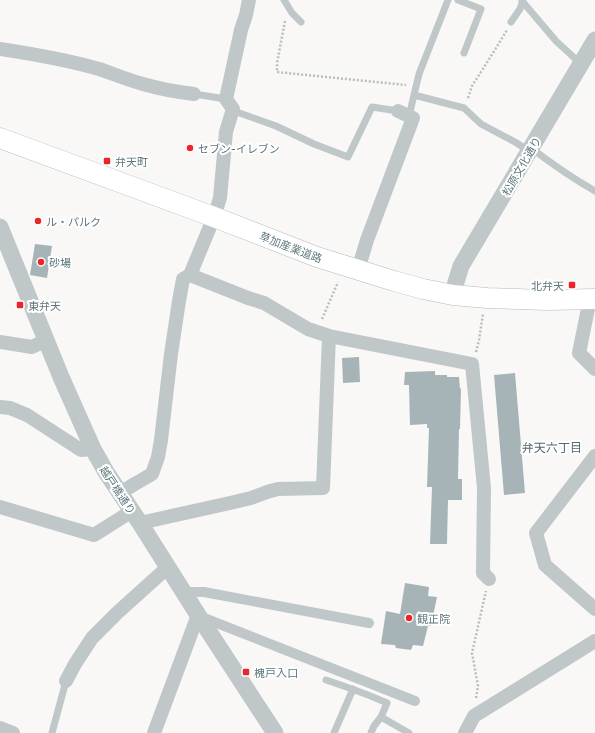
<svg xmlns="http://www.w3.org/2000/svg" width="595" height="733" font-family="Commissioner,'Noto Sans JP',sans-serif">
	<rect width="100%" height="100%" fill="#f9f8f6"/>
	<!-- building -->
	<path fill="#a6b4b7" d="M35 244 52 246 47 278 30 275Z
		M359 357 360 382 343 383 342 358Z
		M435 371V375H447V377H459L460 389 461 388 460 429H459L458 479H462V500H448L447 544H430L432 487H427L429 428H427V424L410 425 409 385H404L405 372Z
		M515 373 525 493 504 495 494 375Z
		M405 583 429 587 428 596 437 597 431 626H428L423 646 413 645 411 650 396 648 395 645 381 644 386 611 400 614Z"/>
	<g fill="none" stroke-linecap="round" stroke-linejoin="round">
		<!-- secondary casing -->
		<g stroke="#b0babc" stroke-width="21">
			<path id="secondary" d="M0 138 214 217 317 257 394 281 423 289 453 295 487 298 547 300 595 299"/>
		</g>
		<!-- path -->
		<path stroke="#b8bec0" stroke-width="2.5" stroke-dasharray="2 2" stroke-linecap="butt" d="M285 21 277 63V72L406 85
			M468 98 472 86 493 53 507 30
			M322 319 338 282
			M476 352 479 340 483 314
			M476 698 478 686 472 653 486 591"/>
		<!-- service -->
		<path stroke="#c0c7c9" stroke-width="7" d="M284 0 292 13 301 22
			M458 0 481 9 464 53
			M522 1 556 41 581 64
			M511 22 520 9 523 0
			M194 94 226 99
			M414 95 464 108 481 124 515 142 529 151
			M233 109 234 111 276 126 314 144 348 157 372 107 398 111
			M409 116 419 74 448 0
			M531 148C552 164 572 178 595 191
			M326 680C347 687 367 694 387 703L381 717 374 726 371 733
			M381 717 409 733
			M52 733 66 681
			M334 733 353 689"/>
		<!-- pedestrian -->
		<path stroke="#c0c7c9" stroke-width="10" d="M184 592H204L369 623
			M199 616 415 701"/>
		<!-- minor -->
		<path stroke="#c0c7c9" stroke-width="14" d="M0 49C33 54 67 60 99 69 114 74 128 80 143 84 160 89 177 92 194 94
			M358 270 367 240 413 118 398 111
			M190 275 214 217 220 198 226 132 233 109 226 99 241 30 246 15 249 0
			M590 299 579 353 595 369
			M0 342 32 347 46 340
			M0 407 10 408 27 415 81 450 93 449
			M595 456 536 533 545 565 595 609
			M120 493 133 485 152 474 158 457 161 440 171 354 179 301 183 279 190 275 248 298 264 303 308 329 329 336 472 364 484 488 483 573 489 579
			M0 507 94 535 132 511
			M140 523 230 503 251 498 267 492 278 489 323 488 329 336
			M66 681 75 664 92 638 117 613 168 567
			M0 728 13 733
			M154 733 198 615
			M465 733 474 716 595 641"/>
		<!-- tertiary -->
		<path stroke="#c0c7c9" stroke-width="17" d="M0 227 61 377 93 449 106 472 140 523 198 615 275 733
			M453 295 456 282 461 266 595 40"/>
		<!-- secondary -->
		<use href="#secondary" stroke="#fff" stroke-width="20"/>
	</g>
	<!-- markers -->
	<g fill="#ea262b" stroke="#fff" stroke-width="1.5">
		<circle cx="190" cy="148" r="4"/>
		<rect x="103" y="157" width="8" height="8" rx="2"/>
		<circle cx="38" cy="221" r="4"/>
		<circle cx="41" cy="262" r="4"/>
		<rect x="568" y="281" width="8" height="8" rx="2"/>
		<rect x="16" y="301" width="8" height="8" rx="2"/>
		<circle cx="409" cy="618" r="4"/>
		<rect x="242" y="668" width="8" height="8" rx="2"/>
	</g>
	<g text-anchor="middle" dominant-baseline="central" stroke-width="4" stroke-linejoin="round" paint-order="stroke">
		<!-- poi labels -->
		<g font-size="11" fill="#5e777d" stroke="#fff" text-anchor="start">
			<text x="198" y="148">セブン-イレブン</text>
			<text x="115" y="161">弁天町</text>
			<text x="46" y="221">ル・パルク</text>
			<text x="49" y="262">砂場</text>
			<text x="564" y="285" text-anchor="end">北弁天</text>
			<text x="28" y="305">東弁天</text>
			<text x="417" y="618">観正院</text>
			<text x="254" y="672">槐戸入口</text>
		</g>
		<!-- street labels -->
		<g font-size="11" fill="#5e777d" stroke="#fff">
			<text transform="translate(521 166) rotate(-60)">松原文化通り</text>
			<text transform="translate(291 247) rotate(21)">草加産業道路</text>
			<text transform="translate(118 490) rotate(57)">越戸橋通り</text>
		</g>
		<!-- neighbourhood labels -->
		<g font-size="12" fill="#55696d" stroke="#fff">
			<text x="552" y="447">弁天六丁目</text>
		</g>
	</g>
</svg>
